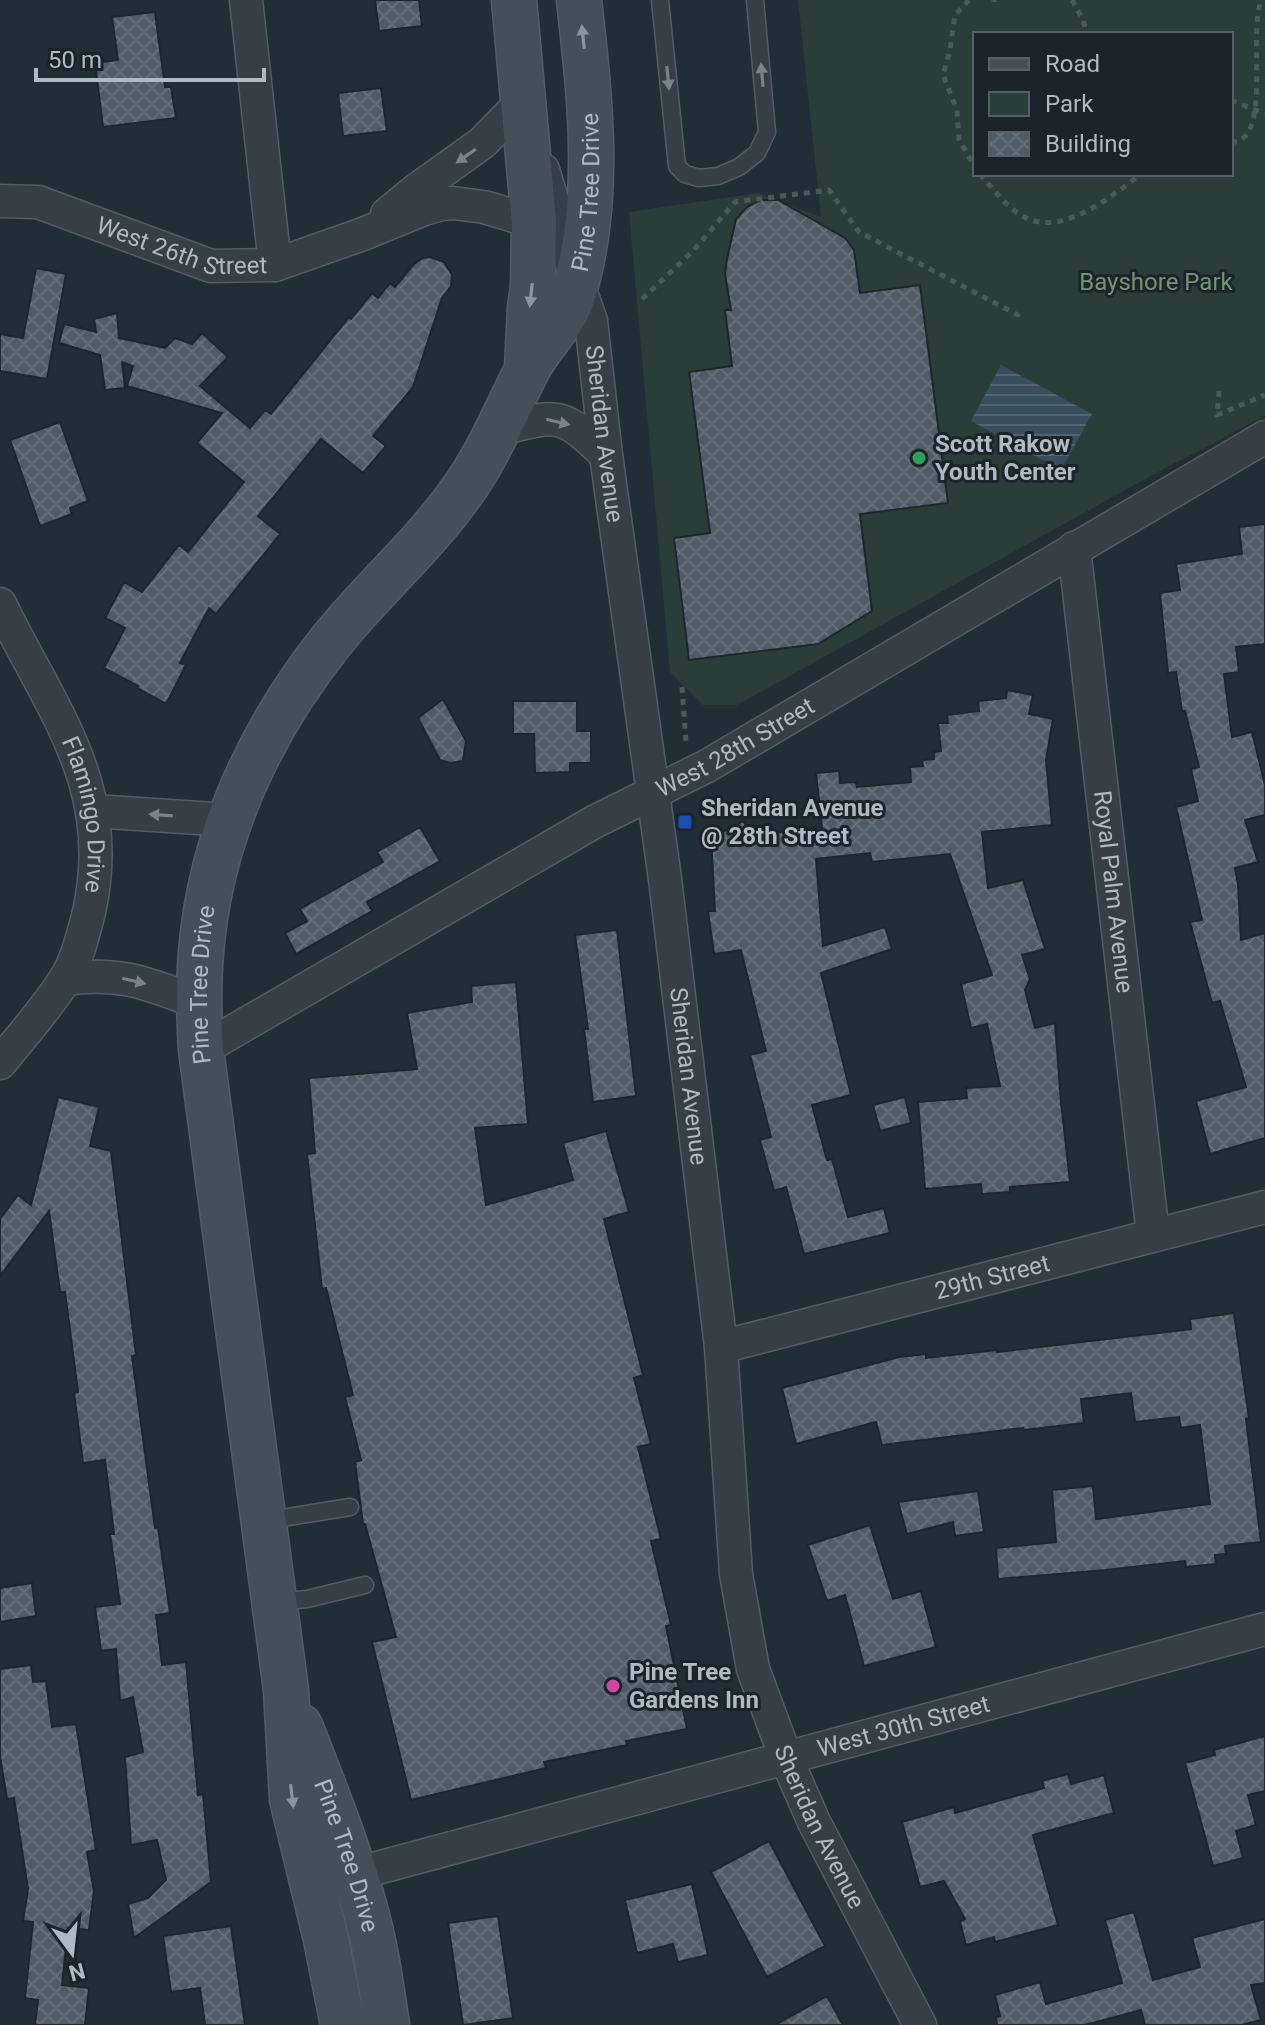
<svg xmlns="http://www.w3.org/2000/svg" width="1265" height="2025" font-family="Roboto,sans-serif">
	<defs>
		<pattern id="water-rules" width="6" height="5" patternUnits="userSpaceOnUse" patternTransform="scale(2)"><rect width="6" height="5" fill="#394e5d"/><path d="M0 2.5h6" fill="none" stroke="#536573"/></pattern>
		<pattern id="building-cross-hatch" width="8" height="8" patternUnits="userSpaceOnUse" patternTransform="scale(2)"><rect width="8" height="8" fill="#4e5a64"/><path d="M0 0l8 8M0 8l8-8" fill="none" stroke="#657079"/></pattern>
	</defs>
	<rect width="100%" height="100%" fill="#222e35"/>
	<!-- green -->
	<path fill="#2a3d39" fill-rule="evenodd" d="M798 0H1265V415L1205 448 1167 467 737 705H703L670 672 629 212 758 193 821 217ZM975 34H1231V174H975Z"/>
	<!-- water -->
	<path fill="url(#water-rules)" d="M1001 365 1092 414 1061 470 971 421Z"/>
	<!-- building -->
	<path fill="url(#building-cross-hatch)" stroke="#1d262c" stroke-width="2" d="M375 0H419L422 26 379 31Z
		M155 12 165 87H171L176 118 103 127 95 63 118 60 112 17Z
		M381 88 387 131 343 136 338 93Z
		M761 200H778L845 238 854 250 860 293 920 285 948 503 860 514 872 611 818 644 689 660 674 538 710 533 689 372 732 366 725 310H731L725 274 727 259 736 219 747 207Z
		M430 257 444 262 452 275 451 286 442 298 413 387 373 436 386 446 363 473 321 439 258 516 280 534 216 614 209 608 180 663 186 665 166 704 137 688 138 686 104 668 125 628 105 618 124 582 142 592 179 545 188 552 244 482 197 443 222 413 127 386 133 366 122 362 125 388 105 390 100 355 59 343 64 324 96 332 94 319 117 313 119 338 165 348 175 338 192 344 202 333 228 357 200 386 250 428 265 410 271 414 349 317 351 319 372 293 378 298 390 283 395 287 414 264 423 258Z
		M36 268 66 274 47 379 0 371V334L23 338Z
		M60 422 88 501 70 508 72 514 40 526 10 440Z
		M1265 524V644L1236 647 1239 672 1224 674 1232 737 1252 732 1265 785V815L1245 820 1258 862 1235 868 1238 884 1241 940 1265 933V1138L1210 1154 1196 1101 1246 1087 1220 1001 1212 1003 1190 922 1202 920 1176 807 1198 801 1191 769 1199 767 1185 711H1182L1176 672 1168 673 1160 593 1180 590 1176 564 1242 554 1239 527Z
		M1007 690 1033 695 1029 714 1053 719 1046 760 1052 825 982 832 988 888 1023 880 1045 949 1022 955 1030 979 1025 990 1035 1028 1055 1023 1061 1102 1070 1182 1010 1187V1192L982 1194 981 1184 925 1189 918 1102 967 1098 966 1088 1000 1086 987 1024 971 1028 961 984 992 975 950 854 872 862 870 853 816 859 823 946 885 927 892 949 821 973 851 1095 812 1105 827 1160 832 1159 848 1217 884 1208 890 1233 804 1254 786 1187 774 1191 760 1140 771 1137 750 1055 766 1051 741 950 714 954 708 911H715L711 838 743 821 753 835 822 827 816 773 839 771 840 783 856 782 857 787 911 782 910 767 923 766 922 760 934 759V752L941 751 938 723H948L947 715 979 711 978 701 1006 698Z
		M443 699 466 741 463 761 450 763 440 760 418 718Z
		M513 701H577V731H591V763H570V772L535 773 534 734H513Z
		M420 827 440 861 367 902 372 911 296 954 285 933 307 921 300 909 383 862 377 852Z
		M617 930 636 1096 593 1102 584 1029H588L575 935Z
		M516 982 528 1124 475 1128 486 1205 573 1180 563 1143 606 1131 629 1212 604 1219 643 1375 634 1378 651 1444 638 1447 661 1539 651 1541 671 1625 666 1626 687 1729 626 1741 627 1745 544 1762 546 1768 411 1800 372 1642 396 1637 365 1524H363L355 1462 361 1460 345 1397 353 1395 326 1288 322 1289 307 1154 315 1153 309 1078 417 1069 407 1013 472 1002 471 986Z
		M58 1097 99 1107 90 1146 111 1151 136 1355 132 1356 155 1528 158 1527 170 1613 156 1615 162 1665 186 1662 198 1795 203 1794 211 1882 134 1938 128 1904 148 1898 166 1880 157 1840 131 1845 125 1757 143 1752 133 1697 120 1701 116 1649 101 1651 95 1607 120 1604 110 1534H114L105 1460 83 1463 74 1393 78 1392 65 1292H60L49 1211 0 1276V1219L18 1195 31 1205Z
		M905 1097 911 1123 880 1131 873 1105Z
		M1234 1313 1249 1418 1246 1419 1261 1542 1225 1546 1226 1554 1215 1555 1216 1564 1186 1567 1185 1561 1106 1570 998 1579 996 1548 1056 1542 1052 1490 1093 1486 1096 1519 1210 1504 1200 1425 1181 1428 1179 1417 1135 1422 1131 1393 1081 1399 1084 1423 1024 1430 1023 1428 882 1445 876 1422 796 1444 782 1388 899 1357 926 1354V1358L997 1350V1352L1191 1329 1190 1319Z
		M978 1491 984 1532 955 1536 953 1522 907 1534 898 1502Z
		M870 1525 893 1599 921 1591 936 1647 864 1666 845 1595 827 1601 808 1545Z
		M32 1583 36 1616 0 1622V1588Z
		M31 1665 33 1682 46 1681 52 1727 76 1724 96 1850 87 1852 94 1891 89 1930 68 1928 62 1985 89 1988 85 2025H35L38 2000 25 1998 33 1922 23 1921 28 1889 14 1798 7 1799 0 1756V1669Z
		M1265 1736V1791L1248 1795 1256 1825 1236 1831 1243 1858 1213 1866 1185 1763 1215 1755 1214 1750Z
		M1068 1774 1071 1784 1104 1775 1114 1813 1033 1835 1058 1925 995 1942 994 1937 966 1945 960 1922 965 1919 944 1881 920 1887 902 1822 954 1807 955 1813 1044 1788 1042 1781Z
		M769 1841 825 1946 767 1977 711 1872Z
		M692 1884 708 1955 678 1962 673 1944 637 1953 625 1900Z
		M1134 1912 1153 1980 1200 1967 1192 1938 1265 1919V1983L1251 1985 1261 2020 1242 2025H1145L1141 2010 1085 2025H997L996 2017 1000 2016 995 1995 1040 1982 1046 2004 1122 1983 1105 1920Z
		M498 1916 513 2018 463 2025 448 1923Z
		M231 1926 245 2025H205L200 1988 171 1992 163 1936Z
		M827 1996 843 2025H775Z"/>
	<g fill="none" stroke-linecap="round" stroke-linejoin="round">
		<!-- service casing -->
		<g stroke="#535d64" stroke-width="19">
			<path id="service" d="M660 0 677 166 685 174 699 178 718 176 739 167 757 153 767 132 755 0
				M264 1521 350 1507
				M277 1602 307 1599 365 1585"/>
		</g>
		<!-- minor casing -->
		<g stroke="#535d64" stroke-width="35">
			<g id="minor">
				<path d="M246 0 275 265"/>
				<path id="s1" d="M543 170 577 281 591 321 606 455 665 879 721 1347 736 1574 753 1669 786 1758 814 1822 920 2025"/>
				<path id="s2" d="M0 201 38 202 211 266 275 265 363 234 424 209 442 204 453 203 484 207 534 222"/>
				<path d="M387 214 415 191 482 143 522 102"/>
				<path d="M500 429C559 414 562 412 606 455"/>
				<path id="s3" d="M1074 548 1153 1235"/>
				<path id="s4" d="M0 604C51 710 117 786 89 912 83 935 77 961 64 981 45 1010 22 1036 0 1063"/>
				<path d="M93 811 229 820"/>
				<path d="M66 979C121 971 149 984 199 1003"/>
				<path id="s5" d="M201 1050 594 822 707 766 1265 437"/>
				<path id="s6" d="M721 1347 1265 1207"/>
				<path id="s7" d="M355 1874 1265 1629"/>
			</g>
		</g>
		<!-- secondary casing -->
		<g stroke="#535d64" stroke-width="47">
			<g id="secondary">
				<path d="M514 0 534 222 533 287 530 307 527 369"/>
				<path id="s8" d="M300 1726C326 1792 353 1859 370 1928 378 1960 382 1993 387 2025"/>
				<path id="s9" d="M343 2025 326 1939 292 1799 286 1690 201 1050C199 1018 198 986 201 953 210 837 260 730 332 640 373 589 422 547 460 494 488 456 505 413 526 372 538 347 562 326 571 301 603 205 590 98 579 0"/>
			</g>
		</g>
		<!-- path -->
		<path stroke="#485a59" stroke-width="5" stroke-dasharray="6 6" stroke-linecap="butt" d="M969 0 955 15 950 50 943 75 957 110 959 139 975 168
			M1072 0 1083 20 1087 34
			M994 2V0
			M1231 100 1265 114
			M1231 143C1238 141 1243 139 1247 134 1265 109 1250 33 1261 0
			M980 174C992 188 1004 204 1019 214 1058 241 1111 197 1141 174
			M642 299 693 251 735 202 829 190 859 232 1018 315 1022 310
			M1219 391 1217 415 1265 395
			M682 687 686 742"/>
		<!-- service -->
		<use href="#service" stroke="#363f46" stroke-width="16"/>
		<!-- minor -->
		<use href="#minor" stroke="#363f46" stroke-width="32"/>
		<!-- secondary -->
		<use href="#secondary" stroke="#444f58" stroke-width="44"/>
	</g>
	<!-- one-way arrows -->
	<defs><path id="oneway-solid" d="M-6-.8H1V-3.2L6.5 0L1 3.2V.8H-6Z" transform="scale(2)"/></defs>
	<g fill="#8a959d">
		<use href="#oneway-solid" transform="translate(583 37) rotate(-96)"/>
		<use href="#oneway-solid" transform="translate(531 295) rotate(96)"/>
		<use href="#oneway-solid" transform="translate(292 1796) rotate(83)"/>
	</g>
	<g fill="#79838a">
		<use href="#oneway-solid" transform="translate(762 75) rotate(-95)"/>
		<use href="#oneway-solid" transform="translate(668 78) rotate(84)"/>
		<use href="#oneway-solid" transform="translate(466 156) rotate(145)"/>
		<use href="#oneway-solid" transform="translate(558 422) rotate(13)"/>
		<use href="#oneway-solid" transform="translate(161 815) rotate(-176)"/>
		<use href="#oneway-solid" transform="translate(134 981) rotate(13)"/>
	</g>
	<!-- markers -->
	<circle fill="#2e9e5b" stroke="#1b242a" stroke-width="3" cx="919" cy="458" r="8"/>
	<rect fill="#1a4fb4" stroke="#1b242a" stroke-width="3" x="677" y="814" width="16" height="16" rx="4"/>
	<circle fill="#d1479c" stroke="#1b242a" stroke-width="3" cx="613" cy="1686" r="8"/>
	<g text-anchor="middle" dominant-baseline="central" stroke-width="6" stroke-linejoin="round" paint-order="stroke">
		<!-- street labels -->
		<g font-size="24" fill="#b0bac2" stroke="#1b242a">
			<text stroke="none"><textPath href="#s9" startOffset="1956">Pine Tree Drive</textPath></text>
			<text stroke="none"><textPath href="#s2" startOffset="190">West 26th Street</textPath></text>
			<text stroke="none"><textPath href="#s1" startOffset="272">Sheridan Avenue</textPath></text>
			<text stroke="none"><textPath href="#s5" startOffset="614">West 28th Street</textPath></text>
			<text stroke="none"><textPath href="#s4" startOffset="230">Flamingo Drive</textPath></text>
			<text stroke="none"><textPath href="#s3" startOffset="346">Royal Palm Avenue</textPath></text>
			<text stroke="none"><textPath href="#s9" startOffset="1052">Pine Tree Drive</textPath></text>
			<text stroke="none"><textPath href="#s1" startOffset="920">Sheridan Avenue</textPath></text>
			<text stroke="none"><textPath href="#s6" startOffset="280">29th Street</textPath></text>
			<text stroke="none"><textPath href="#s7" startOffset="568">West 30th Street</textPath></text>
			<text stroke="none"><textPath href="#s1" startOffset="1688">Sheridan Avenue</textPath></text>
			<text stroke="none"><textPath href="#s8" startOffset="138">Pine Tree Drive</textPath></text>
		</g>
		<!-- park labels -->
		<g font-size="24" fill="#719673" stroke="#1b242a">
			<text x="1156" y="282">Bayshore Park</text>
		</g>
		<!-- poi labels -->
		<g font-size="24" font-weight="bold" fill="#b0bac2" stroke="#1b242a" text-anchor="start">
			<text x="935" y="444">Scott Rakow<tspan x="935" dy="28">Youth Center</tspan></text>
			<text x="701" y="808">Sheridan Avenue<tspan x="701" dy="28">@ 28th Street</tspan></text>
			<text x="629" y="1672">Pine Tree<tspan x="629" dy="28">Gardens Inn</tspan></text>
		</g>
	</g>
	<!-- legend -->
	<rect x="973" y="32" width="260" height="144" fill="#1b242a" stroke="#576067" stroke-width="2"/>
	<rect x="989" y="58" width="40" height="12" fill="#444f58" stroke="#576067" stroke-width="2"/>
	<text x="1045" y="72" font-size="24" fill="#b0bac2">Road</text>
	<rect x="989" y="92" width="40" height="24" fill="#2a3d39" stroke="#576067" stroke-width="2"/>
	<text x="1045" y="112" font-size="24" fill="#b0bac2">Park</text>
	<rect x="989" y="132" width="40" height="24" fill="url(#building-cross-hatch)" stroke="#576067" stroke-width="2"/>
	<text x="1045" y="152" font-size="24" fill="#b0bac2">Building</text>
	<!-- north arrow -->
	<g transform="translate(72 1953) rotate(165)" stroke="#1b242a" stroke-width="6" paint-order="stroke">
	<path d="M0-6L14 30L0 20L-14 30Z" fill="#b0bac2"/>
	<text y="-12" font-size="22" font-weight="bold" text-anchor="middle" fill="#b0bac2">N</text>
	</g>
	<!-- scale -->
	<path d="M36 68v12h228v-12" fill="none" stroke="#b0bac2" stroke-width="4"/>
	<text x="48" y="68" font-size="24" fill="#b0bac2" stroke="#1b242a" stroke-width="6" paint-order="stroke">50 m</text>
</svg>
